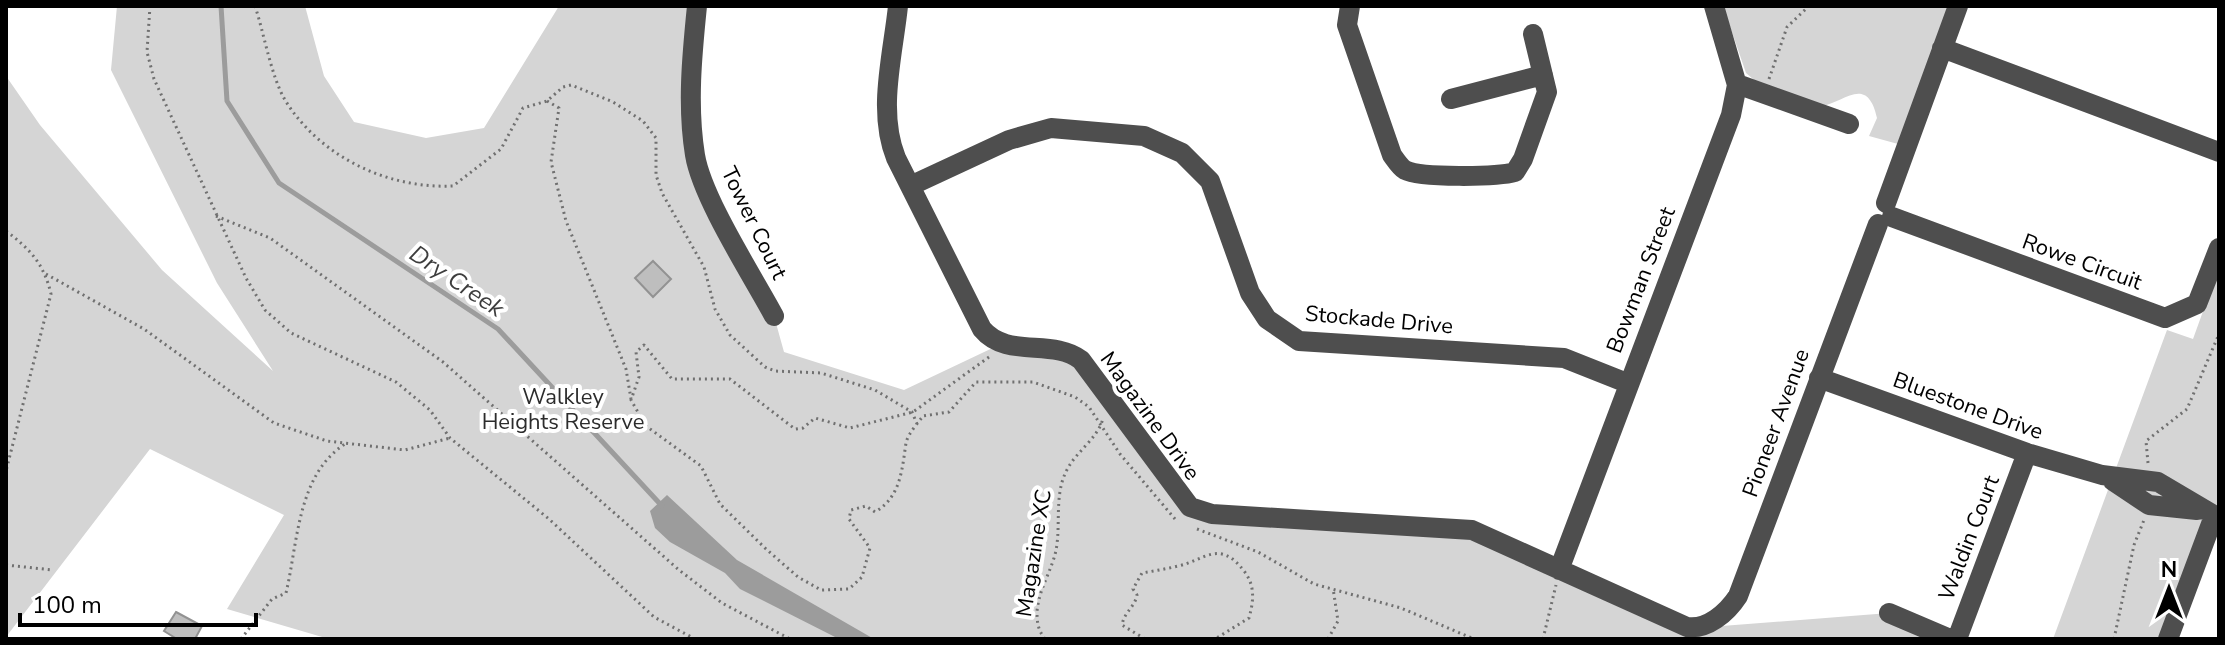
<svg xmlns="http://www.w3.org/2000/svg" width="2225" height="645" font-family="'Nunito Sans',sans-serif">
	<rect width="100%" height="100%" fill="#fff"/>
	<!-- green -->
	<path fill="#d5d5d5" d="M117 6H305L324 76 354 122 426 138 484 128 559 6H700L693 47 706 187 774 316 784 352 904 390 1001 344 1075 355 1190 507 1472 530 1696 628 1889 613 1950 639H329L227 609 284 515 150 449 6 637V76L40 125 162 270 273 371 217 283 111 70Z
		M1723 6H1949L1898 144 1869 136 1877 118C1867 73 1843 104 1821 106L1760 85 1746 73Z
		M2219 267V523L2172 639H2053L2167 330 2193 339Z"/>
	<!-- water -->
	<path fill="#9c9c9c" d="M667 495 737 560 874 639H839L740 589 725 573 670 542 655 528 650 511Z"/>
	<g fill="none" stroke-linecap="round" stroke-linejoin="round">
		<!-- stream -->
		<path stroke="#9c9c9c" stroke-width="5" d="M221 6 227 101 279 183 498 329 662 506"/>
	</g>
	<!-- building -->
	<path fill="#bebebe" stroke="#929292" stroke-width="2" d="M653 261 671 279 653 297 635 278Z
		M176 612 202 626 195 639H177L164 631Z"/>
	<g fill="none" stroke-linecap="round" stroke-linejoin="round">
		<!-- path -->
		<path stroke="#707070" stroke-width="3" stroke-dasharray="2 4" stroke-linecap="butt" d="M150 6 147 52 154 79 246 278 265 310 291 333 396 382 430 410 450 438 549 519 654 617 695 639
			M255 6C264 33 271 76 285 100 320 157 388 189 453 186L501 149 523 108 547 101 563 87 571 85 613 102 643 121 656 138V175L662 193 704 267 715 309 730 335 765 367 775 371 821 373 875 390 912 412 917 424
			M1769 79 1787 27 1809 6
			M547 101 559 108 551 162 566 221 626 369 631 399
			M216 216 270 238 443 362 679 570 722 603 790 639
			M6 231C30 249 44 264 51 294L6 471
			M46 274 144 329 274 423 327 441 405 450 450 438
			M989 357 913 412 850 428 815 418 803 428 795 429 730 379H672L644 345 636 352 639 377 631 400 646 426 701 466 720 504 766 549 798 577 821 590 849 589 862 577 870 548 849 519 851 510 866 506 875 512C901 497 902 469 906 443 908 434 917 424 923 416L949 412 976 382H1033L1075 397 1089 407 1120 454 1175 519
			M2148 463 2146 441 2187 409 2219 334
			M1197 529 1258 552 1314 584 1401 608 1474 639
			M6 565 53 570
			M241 639 272 599 286 593C298 543 297 475 345 444
			M1045 639C1038 630 1037 623 1037 611 1039 591 1048 577 1054 558 1063 530 1052 495 1068 468 1077 451 1099 437 1103 418
			M1145 639 1122 625C1124 612 1135 607 1137 595L1133 589 1142 573C1154 571 1166 569 1178 566 1204 561 1219 538 1244 571 1255 585 1254 600 1249 618L1215 639
			M1328 639 1338 621 1333 588
			M1543 639 1556 585
			M2114 639 2134 545 2144 520"/>
		<!-- minor -->
		<path stroke="#4e4e4e" stroke-width="20" d="M697 6C692 55 687 106 695 155 702 198 752 275 774 316
			M898 6C893 55 877 111 896 158L982 329C1007 359 1052 338 1081 360L1190 507 1212 514 1472 530 1687 627C1707 630 1727 613 1738 596L1878 224
			M1350 6 1347 25 1392 155C1395 159 1400 167 1405 170 1420 178 1498 177 1515 172L1523 159 1547 92 1533 34
			M1942 48 2219 152
			M1737 84 1849 124
			M1451 99 1543 75
			M910 186 1009 140 1051 128 1144 136 1182 153 1210 181 1250 293 1267 319 1299 341 1564 358 1627 383
			M1886 203 1958 6
			M1892 217 2165 318 2197 304 2219 248
			M1819 378 2027 453 2102 475 2158 482 2219 518
			M2113 481 2149 505 2197 510
			M1559 570 1731 115 1737 85 1714 6
			M1889 613 1950 639
			M1957 639 2027 453
			M2168 639 2214 516"/>
	</g>
	<g text-anchor="middle" dominant-baseline="central" stroke-width="8" stroke-linejoin="round" paint-order="stroke">
		<!-- street labels -->
		<g font-size="22" fill="#000" stroke="#fff">
			<text transform="translate(754 223) rotate(64)">Tower Court</text>
			<text transform="translate(2082 262) rotate(20)">Rowe Circuit</text>
			<text transform="translate(1641 280) rotate(-69)">Bowman Street</text>
			<text transform="translate(1379 320) rotate(5)">Stockade Drive</text>
			<text transform="translate(1968 406) rotate(20)">Bluestone Drive</text>
			<text transform="translate(1150 416) rotate(54)">Magazine Drive</text>
			<text transform="translate(1776 423) rotate(-70)">Pioneer Avenue</text>
			<text transform="translate(1969 538) rotate(-69)">Waldin Court</text>
			<text transform="translate(1034 553) rotate(-81)">Magazine XC</text>
		</g>
		<!-- park labels -->
		<g font-size="22" fill="#2c2c2c" stroke="#fff">
			<text x="563" y="397">Walkley<tspan x="563" dy="25">Heights Reserve</tspan></text>
		</g>
		<!-- water labels -->
		<g font-size="24" font-style="italic" fill="#3d3d3d" stroke="#fff">
			<text transform="translate(457 281) rotate(34)">Dry Creek</text>
		</g>
	</g>
	<!-- border -->
	<rect width="2225" height="645" fill="none" stroke="#000000" stroke-width="16"/>
	<!-- north arrow -->
	<g transform="translate(2169 589)" stroke="#ffffff" stroke-width="6" paint-order="stroke">
	<path d="M0-6L14 30L0 20L-14 30Z" fill="#000000"/>
	<text y="-12" font-size="22" font-weight="bold" text-anchor="middle" fill="#000000">N</text>
	</g>
	<!-- scale -->
	<path d="M20 613v12h236v-12" fill="none" stroke="#000000" stroke-width="4"/>
	<text x="32" y="613" font-size="24" fill="#000000" stroke="#ffffff" stroke-width="6" paint-order="stroke">100 m</text>
</svg>
